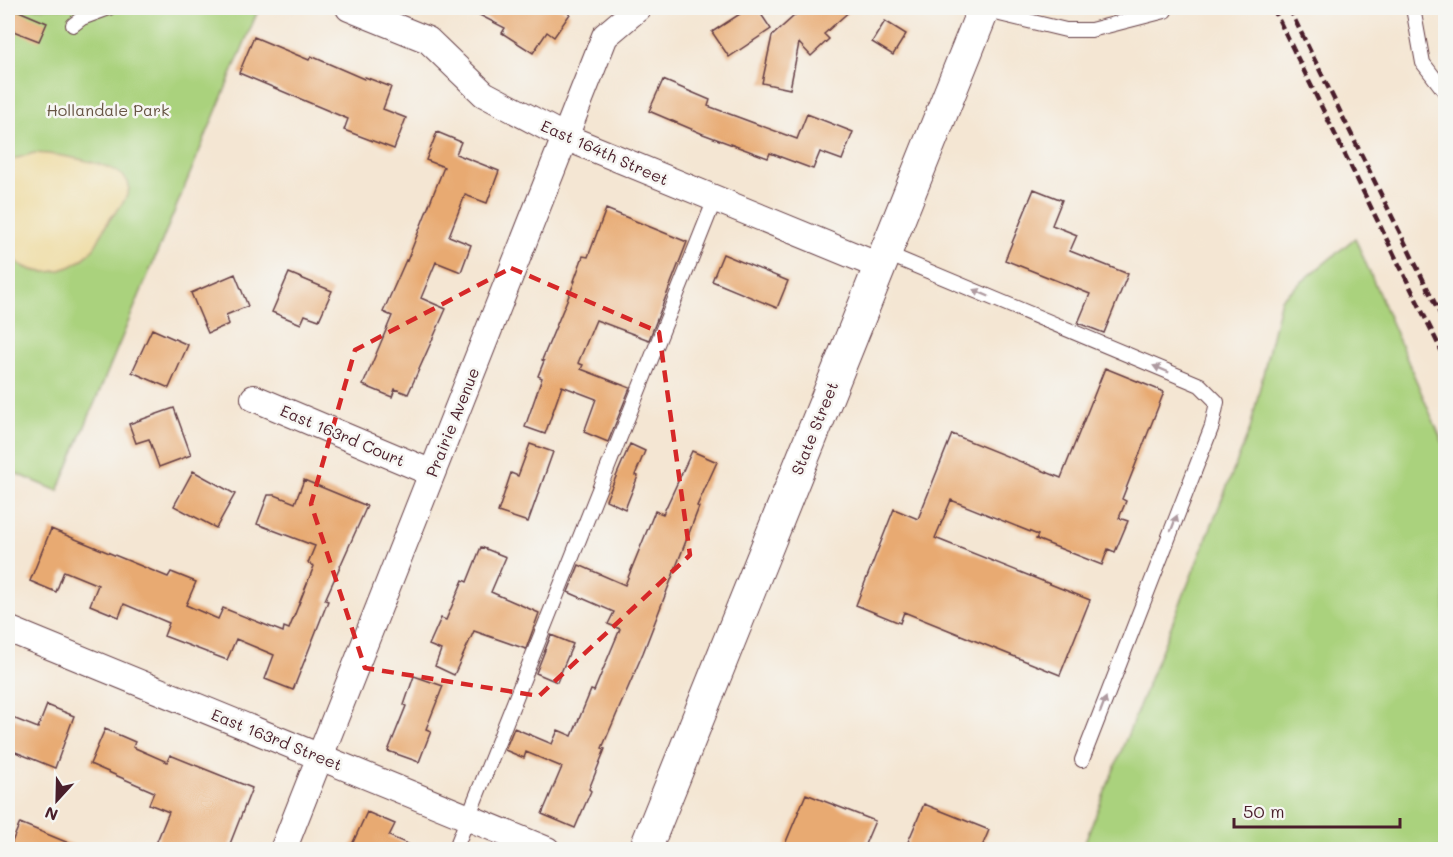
<svg xmlns="http://www.w3.org/2000/svg" width="1453" height="857" font-family="Mali,sans-serif">
	<rect width="100%" height="100%" fill="#f6f6f2"/>
	<filter id="ink" filterUnits="userSpaceOnUse"><feTurbulence type="fractalNoise" baseFrequency=".0167" numOctaves="2"/><feDisplacementMap in="SourceGraphic" scale="12" xChannelSelector="R" yChannelSelector="G"/><feConvolveMatrix kernelMatrix="1 2 1 2 8 2 1 2 1" color-interpolation-filters="sRGB"/></filter>
	<filter id="wash" filterUnits="userSpaceOnUse"><feTurbulence type="fractalNoise" baseFrequency=".008" numOctaves="4" result="noise"/><feDisplacementMap in="SourceGraphic" scale="24" xChannelSelector="R" yChannelSelector="G"/><feGaussianBlur stdDeviation="1.35" result="paint"/><feColorMatrix in="noise" values="0 0 0 0 0 0 0 0 0 0 0 0 0 0 0 0 0 1.4 0 .05"/><feComposite in="paint" operator="in"/></filter>
	<g filter="url(#wash)">
		<rect width="100%" height="100%" fill="#f4e6d3"/>
		<!-- green -->
		<path fill="#aad27d" stroke="#7a7854" stroke-width="1.5" d="M8 8H259L58 491 8 470Z
			M1355 238 1445 448V849H1082L1250 429 1281 299Z"/>
		<!-- sand -->
		<path fill="#eeda9e" stroke="#9c7c64" stroke-width="1.5" d="M34 153C53 154 129 163 129 187 128 201 115 211 108 222 102 231 99 243 92 250 76 270 44 279 21 265 16 262 11 256 8 252V165L14 159Z"/>
		<g id="blocks">
			<!-- building -->
			<path fill="#e8aa72" d="M466 8H561L570 14 554 37 547 32 533 53 502 33 505 28Z
				M749 8H757L771 29 729 57 712 32Z
				M803 8H853L824 34 829 39 811 56 799 43 790 89 762 83 772 36Z
				M14 9 47 23 39 41 8 29V23Z
				M885 21 906 34 893 55 872 42Z
				M254 37 309 60 311 56 364 79 365 77 391 87 383 109 406 118 394 149 344 130 348 119 239 73Z
				M663 80 710 100 708 106 797 139 807 114 853 132 842 160 820 152 813 169 770 153 768 158 703 134 649 111Z
				M437 132 461 142 456 154 499 171 487 203 465 195 449 236 471 245 461 272 436 262 421 298 446 309 408 394 395 389 392 397 363 385 392 316 383 312 406 260 407 261 444 167 426 160Z
				M1034 189 1062 200 1052 225 1077 235 1070 251 1128 274 1104 333 1078 323 1090 294 1005 260Z
				M606 209 687 242 649 340 596 320 578 363 583 365 581 369 630 388 608 442 584 432 596 399 562 386 545 434 525 427 542 378 538 376 544 361 542 360 575 281H574L583 256 588 257Z
				M723 254 788 281 777 308 712 281Z
				M289 273 332 291 319 320 305 315 301 324 272 312Z
				M235 274 248 306 226 315 229 324 208 333 191 293Z
				M152 329 188 345 169 388 132 372Z
				M1105 368 1164 392 1122 499 1126 501 1119 518 1128 521 1115 552 1108 549 1102 565 1036 539 1038 535 951 500 935 538 1090 600 1060 675 904 612 900 623 856 605 894 509 918 519 952 434 1061 478Z
				M174 408 191 455 159 467 149 439 136 443 129 424Z
				M530 444 553 452 528 522 498 512 511 473 518 476Z
				M630 444 645 451 635 475 638 476 625 509 606 500Z
				M692 451 717 462 697 506 699 507 643 653 602 748 605 749 589 789 591 791 575 828 542 814 562 767 526 752 524 758 505 750 514 728 552 744 558 730 572 736 591 690 594 691 620 629 608 624 614 612 568 592 579 565 625 585 655 511 663 514Z
				M193 471 235 494 216 528 174 506Z
				M304 480 367 506 325 600 328 601 293 690 265 679 274 655 236 639 227 660 164 636 169 623 124 604 119 617 90 605 98 585 64 571 56 592 30 581 51 529 168 577 171 572 196 582 186 605 218 619 223 608 283 632 284 627 289 629 314 566 308 563 315 546 257 524 268 495H275L295 503Z
				M481 547 506 557 491 592 539 613 526 649 474 631 454 675 435 666 441 650 429 645 441 618 446 620 463 580 467 582Z
				M551 635 573 644 557 682 536 673Z
				M414 676 443 686 426 729 431 731 419 762 388 751 406 706 404 705Z
				M47 705 74 716 55 768 8 749V716L38 728Z
				M105 729 135 742 133 747 167 762 170 755 252 788 228 849H165L155 846 169 812 149 804 154 792 90 764Z
				M806 794 875 821 863 849H783Z
				M924 804 989 830 981 849H905Z
				M367 812 395 824 389 836 419 849H350Z
				M20 823 83 849H9Z"/>
		</g>
	</g>
	<g filter="url(#ink)">
		<use href="#blocks" fill-opacity="0" stroke="#643d44" stroke-width="1.5"/>
		<g fill="none" stroke-linecap="round" stroke-linejoin="round">
			<!-- service casing -->
			<g stroke="#643d44" stroke-width="16">
				<path id="service" d="M1413 8 1423 63 1446 93
					M983 10 1066 30H1091L1165 11
					M73 25 82 18 109 8
					M885 253 1200 385 1217 402 1212 426 1082 760
					M455 850 715 199"/>
			</g>
			<!-- minor casing -->
			<g stroke="#643d44" stroke-width="28">
				<path id="minor" d="M349 8 428 40 484 94 565 137 879 266
					M254 398 432 473
					M8 629 547 850
					M283 850 605 36 638 8"/>
			</g>
			<!-- tertiary casing -->
			<g stroke="#643d44" stroke-width="34">
				<path id="tertiary" d="M645 850 984 8"/>
			</g>
			<!-- service -->
			<use href="#service" stroke="#fff" stroke-width="14"/>
			<!-- minor -->
			<use href="#minor" stroke="#fff" stroke-width="26"/>
			<!-- tertiary -->
			<use href="#tertiary" stroke="#fff" stroke-width="32"/>
			<!-- rail -->
			<path stroke="#4a1f2b" stroke-width="4.5" stroke-dasharray="9 4.5" stroke-linecap="butt" d="M1273 8 1446 360
				M1289 8 1446 326"/>
		</g>
		<!-- one-way arrows -->
		<defs><path id="oneway-solid" d="M-6-.8H1V-3.2L6.5 0L1 3.2V.8H-6Z" transform="scale(1.5)"/></defs>
		<g fill="#ae9aa0">
			<use href="#oneway-solid" transform="translate(981 293) rotate(-157)"/>
			<use href="#oneway-solid" transform="translate(1161 369) rotate(-157)"/>
			<use href="#oneway-solid" transform="translate(1174 523) rotate(-69)"/>
			<use href="#oneway-solid" transform="translate(1103 705) rotate(-69)"/>
		</g>
	</g>
	<!-- marked area -->
	<path fill="none" stroke="#d62828" stroke-width="4.5" stroke-dasharray="12 8" stroke-linejoin="round" d="M511 268 659 332 690 555 539 696 365 668 311 504 355 350Z"/>
	<g text-anchor="middle" dominant-baseline="central" stroke-width="5" stroke-linejoin="round" paint-order="stroke">
		<!-- park labels -->
		<g font-size="16" fill="#675544" stroke="#f6f6f2">
			<text x="108" y="109">Hollandale Park</text>
		</g>
		<!-- street labels -->
		<g font-size="16" fill="#4a1f2b" stroke="#f6f6f2">
			<text transform="translate(605 152) rotate(24)">East 164th Street</text>
			<text transform="translate(452 422) rotate(-68)">Prairie Avenue</text>
			<text transform="translate(814 428) rotate(-68)">State Street</text>
			<text transform="translate(343 435) rotate(23)">East 163rd Court</text>
			<text transform="translate(277 739) rotate(22)">East 163rd Street</text>
		</g>
	</g>
	<!-- margin -->
	<rect width="1453" height="857" fill="none" stroke="#f6f6f2" stroke-width="30"/>
	<!-- north arrow -->
	<g transform="translate(57 800) rotate(202)" stroke="#f6f6f2" stroke-width="4.5" paint-order="stroke">
	<path d="M0-4.5L10 22L0 15L-10 22Z" fill="#4a1f2b"/>
	<text y="-9" font-size="16" font-weight="bold" text-anchor="middle" fill="#4a1f2b">N</text>
	</g>
	<!-- scale -->
	<path d="M1234 818v9h166v-9" fill="none" stroke="#4a1f2b" stroke-width="3"/>
	<text x="1243" y="818" font-size="18" fill="#4a1f2b" stroke="#f6f6f2" stroke-width="4.5" paint-order="stroke">50 m</text>
</svg>
